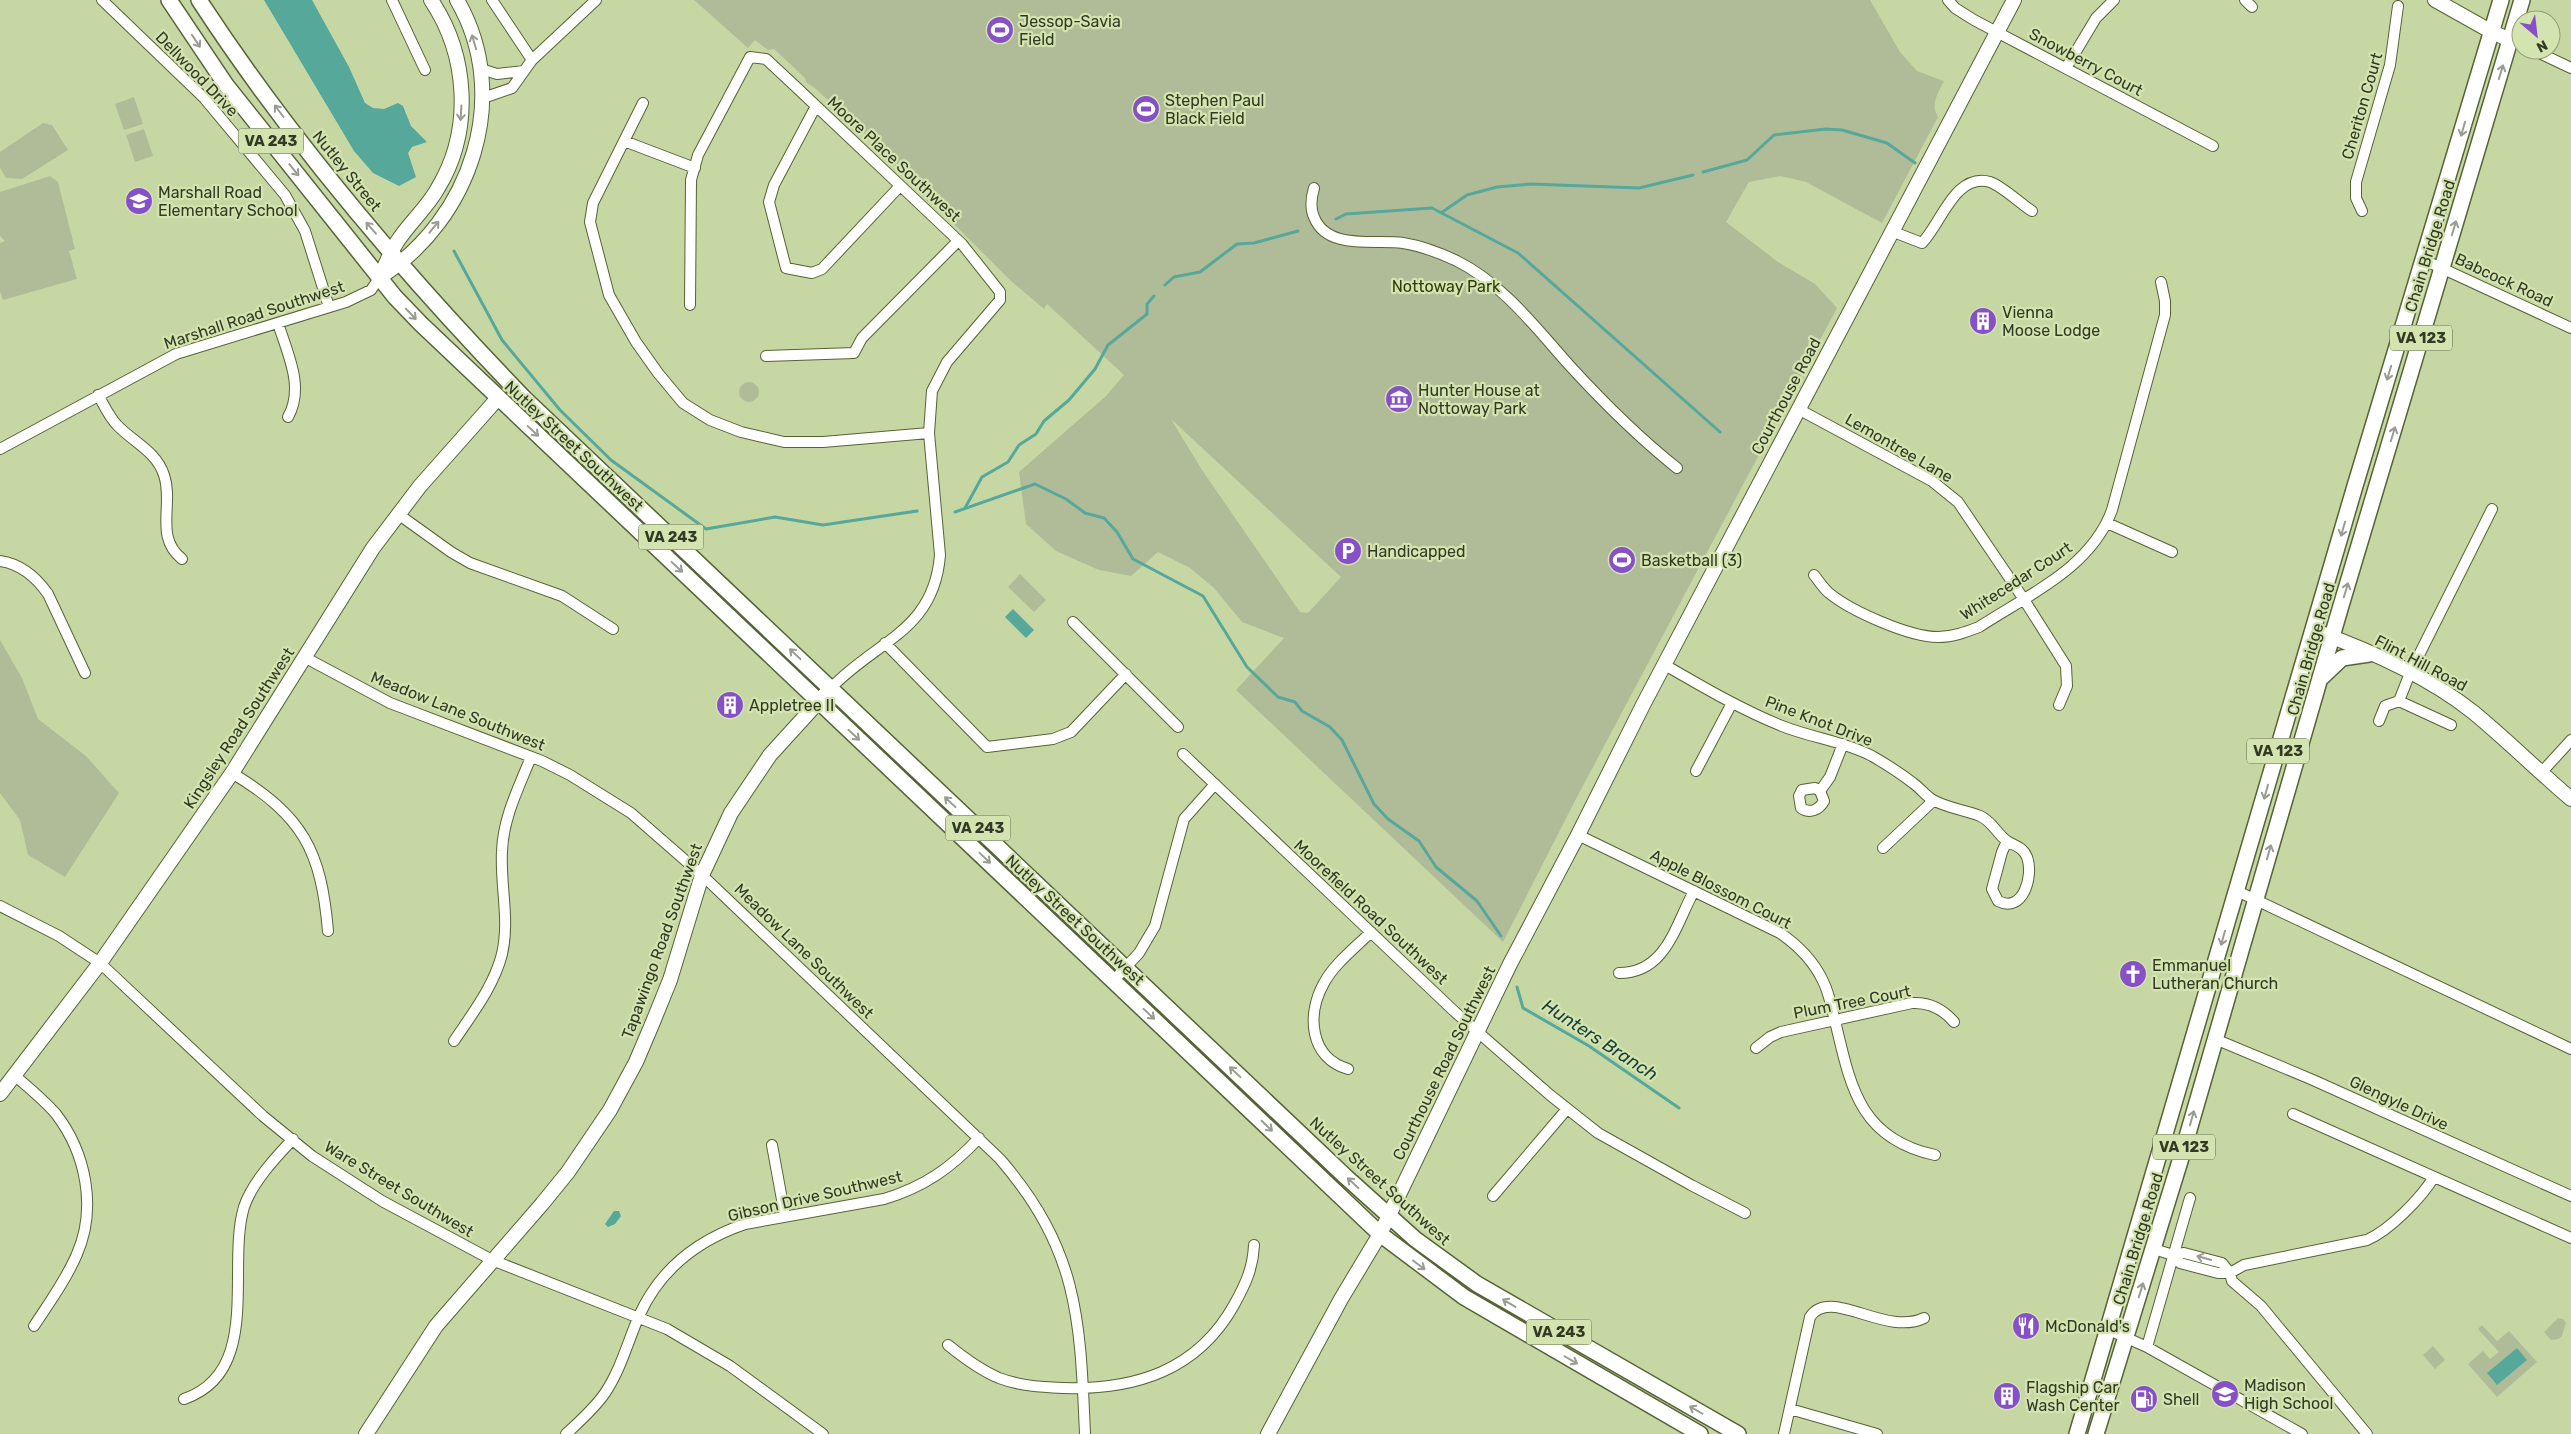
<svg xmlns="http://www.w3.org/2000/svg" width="2571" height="1434" font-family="Rubik,sans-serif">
	<rect width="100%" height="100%" fill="#c7d7a3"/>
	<!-- green -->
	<path fill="#b0bc98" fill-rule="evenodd" d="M694 0H1870L1900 52 1917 71 1944 81C1938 93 1930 104 1938 117L1882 223 1806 182 1780 176 1749 182 1726 222 1778 262 1815 284 1837 308 1577 797 1503 942 1236 690 1284 638 1242 622 1214 588 1190 568 1158 552 1131 576 1099 570 1056 551 1026 524 1019 472 1106 396 1124 375 1047 304 1044 309 1011 281 953 223 956 219 933 197 928 202 876 144 816 89 806 82 805 78 774 49 768 50 755 40 748 48ZM1171 419 1341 577 1308 613 1300 612 1202 470Z
		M134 97 143 124 124 130 115 104Z
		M43 123 52 125 68 150 22 179 6 178 0 168V152Z
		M144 129 153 156 135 162 126 135Z
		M50 176 58 182 75 249 69 251 77 279 3 300 0 291V243L5 241 0 236V192Z
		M739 392a10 10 0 1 1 20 0a10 10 0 1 1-20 0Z
		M1020 574 1046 600 1034 612 1008 587Z
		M0 640 22 678 38 719 86 756 119 793 65 877 28 855 20 820 0 793Z
		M2558 1318 2563 1319 2566 1323C2561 1334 2566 1339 2551 1340L2544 1332Z
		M2482 1325 2497 1341 2509 1331 2537 1362 2497 1397 2468 1364 2483 1351 2490 1359 2499 1352 2478 1329Z
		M2433 1346 2445 1360 2435 1369 2423 1355Z"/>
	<!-- water -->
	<path fill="#56a89b" d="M264 0H312L349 67 365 103 373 108 384 109 398 103 403 106 411 126 427 142 412 147 408 153 416 177 399 186 373 173 354 151Z
		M1013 609 1034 630 1026 638 1005 617Z
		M614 1211H619L621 1216 615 1224 608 1227 605 1224Z
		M2517 1348 2527 1360 2497 1385 2487 1373Z"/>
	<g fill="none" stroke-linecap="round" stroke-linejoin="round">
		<!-- stream -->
		<path stroke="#56a89b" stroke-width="3" d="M1703 172 1747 160 1774 135 1826 129 1842 130 1887 143 1915 163
			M1441 213 1467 195 1497 187 1531 184 1639 188 1693 175
			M1336 219 1346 214 1432 208 1518 253 1720 432
			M454 251 502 340 560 410 611 460 706 529 775 517 823 525 917 511
			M1165 285 1174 277 1200 272 1237 244 1254 243 1298 231
			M965 508 982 477 1008 462 1019 445 1036 434 1044 421 1069 400 1095 369 1108 345 1147 314V304L1154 296
			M955 512 1035 484 1066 499 1085 513 1104 518 1117 532 1133 559 1203 596 1247 667 1278 697 1295 702 1302 711 1330 727 1342 740 1374 804 1388 819 1419 841 1436 867 1477 901 1501 936
			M1517 987 1523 1008 1589 1046 1679 1108"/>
		<!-- street casing -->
		<g stroke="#566335" stroke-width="12">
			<path id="street" d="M102 0 204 98 285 195 305 231 329 307
				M392 0 425 70
				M492 0 532 60
				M1948 0 1955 8 1974 20 2213 146
				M2245 0 2252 7
				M2533 50 2571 68
				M2066 68 2096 18 2114 0
				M481 69 497 74 524 71
				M483 98 512 88 532 60 596 0
				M643 103 593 203 590 222 609 295 636 342 658 373 683 403 710 420 741 432 784 442H823L929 433
				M816 106 774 185 769 202 786 268 812 273 822 269 900 186
				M624 141 695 168
				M1314 188C1311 198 1310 208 1314 217 1327 251 1376 239 1403 243 1422 246 1440 253 1457 261 1503 284 1536 328 1570 366 1603 402 1638 437 1677 468
				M2362 211 2356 198V182L2390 65 2398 6
				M1891 231 1922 243C1941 224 1955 172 1990 182 2002 186 2021 204 2032 211
				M2424 260 2571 328
				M690 305 691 180 698 155 750 57 766 59 795 86 962 244 1000 292V300L947 362 932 391 929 433 940 555C934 631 877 640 831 688
				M278 323C287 353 305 387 288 417
				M766 356 854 353 862 338 958 241
				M98 395C104 405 109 417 117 425 133 442 156 451 164 475 174 504 154 537 182 559
				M1800 410 1932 481 1958 502 2023 598 2066 666 2067 686 2059 705
				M0 449 176 354 346 302 371 290 380 277
				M398 514 451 552 470 563 562 596 613 629
				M2107 523 2172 552
				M0 561C21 564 36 577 48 594L85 673
				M1814 575C1819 581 1823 588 1829 593 1851 611 1909 637 1938 637 1953 637 1966 632 1979 627 2028 595 2091 568 2112 510L2165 315V301L2161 282
				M1073 622 1178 727
				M885 643 987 747 1053 739 1071 732 1126 674
				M306 658 390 703 542 761 570 775 631 813 702 875 1000 1159C1079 1251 1080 1319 1085 1434
				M1665 665C1703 687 1742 710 1782 726 1812 738 1843 741 1872 756 1886 764 1900 773 1913 783 1920 788 1926 796 1933 800 1947 808 1965 810 1980 816 1992 821 1997 834 2007 841 2015 846 2023 847 2027 857 2034 876 2023 914 1998 901L1992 889 2002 852 2007 841
				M2399 701 2451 725
				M2379 721 2385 706 2399 701 2410 673 2492 509
				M1183 754 1455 1012 1550 1095 1598 1133 1691 1185 1745 1213
				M1696 771 1732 703
				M232 773C303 816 321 850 328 931
				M2541 773 2571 740
				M1820 791 1815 788 1802 790 1799 796 1801 808C1810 814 1819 810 1824 801L1820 791 1830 777 1843 744
				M1578 835 1780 933C1799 946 1813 960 1823 981 1830 995 1832 1010 1836 1025 1851 1089 1861 1139 1935 1155
				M1883 848 1933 801
				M2237 891 2571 1049
				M0 906 59 936 100 963 263 1116 312 1156 382 1201 492 1260 667 1329 730 1366 823 1434
				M1619 973C1666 973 1675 926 1694 891
				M1114 980 1139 953 1155 926 1184 819 1215 784
				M2215 1039 2313 1080 2571 1196
				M454 1041C472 1014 494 986 502 954 510 919 500 886 502 851 503 818 519 787 531 757
				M1756 1048 1770 1037 1781 1032 1912 1003C1930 1002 1943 1009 1954 1022
				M1348 1069C1310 1058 1306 1015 1324 983 1334 964 1355 948 1371 932
				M14 1075C28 1087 44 1100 56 1114 86 1153 97 1208 77 1254 66 1280 49 1303 34 1326
				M2293 1114 2571 1238
				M772 1145 785 1216
				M1493 1196 1567 1109
				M2154 1249 2173 1255 2180 1263 2218 1273H2230L2244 1265 2367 1240C2390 1230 2421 1198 2434 1177
				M2173 1255 2184 1253 2222 1263 2230 1273 2232 1281 2261 1306 2367 1434
				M2109 1330 2147 1347 2302 1434
				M948 1345C964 1358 980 1370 999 1378 1020 1386 1041 1387 1063 1388 1135 1390 1197 1371 1234 1305 1245 1285 1253 1269 1254 1245
				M2147 1347 2190 1198
				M184 1399C263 1372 226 1267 244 1207 252 1183 275 1158 293 1139
				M1790 1409 1877 1434
				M566 1434C580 1421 594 1409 605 1393 621 1369 628 1341 639 1316 660 1269 698 1240 745 1224L884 1199C924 1187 951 1168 979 1138
				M1784 1434 1810 1317C1830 1286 1885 1337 1924 1318"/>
		</g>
		<!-- secondary casing -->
		<g stroke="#566335" stroke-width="16">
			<path id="secondary" d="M2435 0 2492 32 2510 40
				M380 277C471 220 513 96 457 0
				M380 277C385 265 390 253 397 242 409 223 427 208 438 188 473 130 468 55 431 0
				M2313 630C2366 649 2429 677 2473 712 2507 740 2538 771 2571 799
				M0 1094 100 963 232 773 373 548 420 486 498 398
				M366 1434 436 1326 542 1204 568 1172 610 1110 636 1062 653 1022 670 980 702 875 731 813 770 755 831 688
				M1268 1434 1341 1299 1380 1234 1510 964 1578 835 1643 705 2014 0"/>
		</g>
		<!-- primary casing -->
		<g stroke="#566335" stroke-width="18">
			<path id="primary" d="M169 0 226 85 395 297 421 324 1380 1234 1464 1297 1700 1434
				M199 0C293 144 406 276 525 399L1346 1177 1415 1239 1477 1284 1738 1434
				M2322 677 2342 658 2369 654
				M2077 1434 2355 486 2501 0
				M2096 1434 2180 1161 2340 609 2522 0"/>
		</g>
		<!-- street -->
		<use href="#street" stroke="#fff" stroke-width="10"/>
		<!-- secondary -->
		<use href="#secondary" stroke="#fff" stroke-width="14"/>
		<!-- primary -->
		<use href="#primary" stroke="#fff" stroke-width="15"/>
	</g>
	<!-- one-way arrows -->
	<defs><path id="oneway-shaft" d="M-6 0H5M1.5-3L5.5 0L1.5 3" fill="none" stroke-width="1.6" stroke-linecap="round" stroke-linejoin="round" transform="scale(1.25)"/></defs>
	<g stroke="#989c92">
		<use href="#oneway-shaft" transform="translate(196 41) rotate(56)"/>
		<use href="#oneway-shaft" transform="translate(474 42) rotate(-107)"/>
		<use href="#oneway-shaft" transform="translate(2501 72) rotate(-73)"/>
		<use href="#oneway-shaft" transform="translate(279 111) rotate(-127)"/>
		<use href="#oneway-shaft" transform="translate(461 113) rotate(93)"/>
		<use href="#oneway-shaft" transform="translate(2463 129) rotate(106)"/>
		<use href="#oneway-shaft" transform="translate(294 170) rotate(51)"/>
		<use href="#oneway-shaft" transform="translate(434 227) rotate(-51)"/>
		<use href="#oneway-shaft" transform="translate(371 228) rotate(-131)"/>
		<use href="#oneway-shaft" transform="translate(2454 228) rotate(-73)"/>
		<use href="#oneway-shaft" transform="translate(411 314) rotate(46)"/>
		<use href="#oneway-shaft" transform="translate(2389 373) rotate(107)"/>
		<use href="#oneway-shaft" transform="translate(533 431) rotate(43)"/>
		<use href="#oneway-shaft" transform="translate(2393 434) rotate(-73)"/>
		<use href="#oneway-shaft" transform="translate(2343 529) rotate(106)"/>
		<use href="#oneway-shaft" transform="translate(677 567) rotate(43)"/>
		<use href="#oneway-shaft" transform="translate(2346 590) rotate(-73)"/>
		<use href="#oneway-shaft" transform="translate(795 654) rotate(-137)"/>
		<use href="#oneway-shaft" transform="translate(854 735) rotate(43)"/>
		<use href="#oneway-shaft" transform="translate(2266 792) rotate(106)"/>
		<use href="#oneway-shaft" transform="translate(950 802) rotate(-137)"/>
		<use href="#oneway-shaft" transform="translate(2269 852) rotate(-74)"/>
		<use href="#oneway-shaft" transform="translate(985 858) rotate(43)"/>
		<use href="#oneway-shaft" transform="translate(2223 938) rotate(106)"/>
		<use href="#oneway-shaft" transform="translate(1149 1014) rotate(43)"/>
		<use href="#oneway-shaft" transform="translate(1235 1072) rotate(-137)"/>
		<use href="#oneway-shaft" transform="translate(2192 1118) rotate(-74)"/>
		<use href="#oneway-shaft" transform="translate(1267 1126) rotate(44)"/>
		<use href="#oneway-shaft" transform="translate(1353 1183) rotate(-137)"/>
		<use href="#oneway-shaft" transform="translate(2204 1258) rotate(-164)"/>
		<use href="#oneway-shaft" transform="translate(1419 1265) rotate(37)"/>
		<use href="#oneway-shaft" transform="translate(2141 1290) rotate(-73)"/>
		<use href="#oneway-shaft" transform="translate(1509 1303) rotate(-149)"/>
		<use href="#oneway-shaft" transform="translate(1571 1360) rotate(30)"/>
		<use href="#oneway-shaft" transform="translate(1696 1410) rotate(-150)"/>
	</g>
	<!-- icons -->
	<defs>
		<g id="stadium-disc" transform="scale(1.4375)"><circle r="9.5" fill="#8650c7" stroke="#d4e4b0"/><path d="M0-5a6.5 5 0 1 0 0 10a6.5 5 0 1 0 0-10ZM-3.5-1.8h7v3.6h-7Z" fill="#fff"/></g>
		<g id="school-disc" transform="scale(1.4375)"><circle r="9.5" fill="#8650c7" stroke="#d4e4b0"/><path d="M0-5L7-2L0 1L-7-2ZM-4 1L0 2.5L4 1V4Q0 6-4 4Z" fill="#fff"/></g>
		<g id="building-disc" transform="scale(1.4375)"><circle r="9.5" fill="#8650c7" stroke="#d4e4b0"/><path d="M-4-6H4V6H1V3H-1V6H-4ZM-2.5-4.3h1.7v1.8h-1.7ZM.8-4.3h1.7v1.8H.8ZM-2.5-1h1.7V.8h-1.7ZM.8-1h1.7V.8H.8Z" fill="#fff"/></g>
		<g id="museum-disc" transform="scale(1.4375)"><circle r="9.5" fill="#8650c7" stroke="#d4e4b0"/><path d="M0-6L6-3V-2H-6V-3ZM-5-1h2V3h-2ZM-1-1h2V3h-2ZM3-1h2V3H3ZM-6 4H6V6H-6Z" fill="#fff"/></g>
		<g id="parking-disc" transform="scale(1.4375)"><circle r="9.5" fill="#8650c7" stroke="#d4e4b0"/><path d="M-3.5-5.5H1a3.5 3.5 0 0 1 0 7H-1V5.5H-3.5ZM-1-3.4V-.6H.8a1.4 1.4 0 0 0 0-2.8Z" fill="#fff"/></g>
		<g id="church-disc" transform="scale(1.4375)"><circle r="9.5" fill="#8650c7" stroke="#d4e4b0"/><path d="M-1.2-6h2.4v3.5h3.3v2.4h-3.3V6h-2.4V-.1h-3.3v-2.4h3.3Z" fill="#fff"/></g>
		<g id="restaurant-disc" transform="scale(1.4375)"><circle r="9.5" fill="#8650c7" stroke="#d4e4b0"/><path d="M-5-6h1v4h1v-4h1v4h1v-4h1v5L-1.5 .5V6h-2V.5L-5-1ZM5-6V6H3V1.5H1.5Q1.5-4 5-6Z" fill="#fff"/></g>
		<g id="fuel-disc" transform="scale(1.4375)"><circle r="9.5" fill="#8650c7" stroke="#d4e4b0"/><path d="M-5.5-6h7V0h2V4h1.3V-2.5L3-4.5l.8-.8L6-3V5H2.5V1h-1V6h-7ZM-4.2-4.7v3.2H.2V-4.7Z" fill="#fff"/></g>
	</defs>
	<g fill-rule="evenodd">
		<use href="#stadium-disc" x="1000" y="30"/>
		<use href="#stadium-disc" x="1146" y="109"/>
		<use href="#school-disc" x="139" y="201"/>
		<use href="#building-disc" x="1983" y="321"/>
		<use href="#museum-disc" x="1399" y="399"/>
		<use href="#parking-disc" x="1348" y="551"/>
		<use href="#stadium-disc" x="1622" y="560"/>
		<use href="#building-disc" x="730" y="705"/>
		<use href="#church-disc" x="2133" y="974"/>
		<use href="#restaurant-disc" x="2026" y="1326"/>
		<use href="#school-disc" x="2225" y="1394"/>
		<use href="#building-disc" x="2007" y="1396"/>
		<use href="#fuel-disc" x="2144" y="1399"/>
	</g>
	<g text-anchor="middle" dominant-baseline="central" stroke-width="4.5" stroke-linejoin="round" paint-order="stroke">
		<!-- shield labels -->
		<g fill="#d4e4b0" stroke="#636c4e" stroke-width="1">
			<rect x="238.5" y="128.5" width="65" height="25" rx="4"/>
			<rect x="2390" y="325.5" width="62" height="25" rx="4"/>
			<rect x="638.5" y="524.5" width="65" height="25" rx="4"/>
			<rect x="2247" y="738.5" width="62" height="25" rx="4"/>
			<rect x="945.5" y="815.5" width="65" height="25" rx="4"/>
			<rect x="2153" y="1134.5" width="62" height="25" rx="4"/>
			<rect x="1526.5" y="1319.5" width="65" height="25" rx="4"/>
		</g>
		<g font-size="15" font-weight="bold" fill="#323924">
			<text x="271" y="141">VA 243</text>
			<text x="2421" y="338">VA 123</text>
			<text x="671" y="537">VA 243</text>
			<text x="2278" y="751">VA 123</text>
			<text x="978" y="828">VA 243</text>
			<text x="2184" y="1147">VA 123</text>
			<text x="1559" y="1332">VA 243</text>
		</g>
		<!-- poi labels -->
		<g font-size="16" fill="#323924" stroke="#d4e4b0" text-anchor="start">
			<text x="1019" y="21">Jessop-Savia<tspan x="1019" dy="18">Field</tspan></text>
			<text x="1165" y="100">Stephen Paul<tspan x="1165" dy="18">Black Field</tspan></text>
			<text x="158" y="192">Marshall Road<tspan x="158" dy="18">Elementary School</tspan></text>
			<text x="2002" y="312">Vienna<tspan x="2002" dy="18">Moose Lodge</tspan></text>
			<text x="1418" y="390">Hunter House at<tspan x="1418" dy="18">Nottoway Park</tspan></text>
			<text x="1367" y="551">Handicapped</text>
			<text x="1641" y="560">Basketball (3)</text>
			<text x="749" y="705">Appletree II</text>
			<text x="2152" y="965">Emmanuel<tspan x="2152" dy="18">Lutheran Church</tspan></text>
			<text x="2045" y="1326">McDonald's</text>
			<text x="2244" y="1385">Madison<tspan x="2244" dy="18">High School</tspan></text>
			<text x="2026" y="1387">Flagship Car<tspan x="2026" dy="18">Wash Center</tspan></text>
			<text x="2163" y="1399">Shell</text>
		</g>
		<!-- street labels -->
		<g font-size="16" fill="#323924" stroke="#d4e4b0">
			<text transform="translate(2086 62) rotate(28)">Snowberry Court</text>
			<text transform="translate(197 74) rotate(46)">Dellwood Drive</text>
			<text transform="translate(2362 106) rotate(-74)">Cheriton Court</text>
			<text transform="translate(894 159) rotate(43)">Moore Place Southwest</text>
			<text transform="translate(347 171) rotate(51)">Nutley Street</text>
			<text transform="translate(2430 246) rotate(-73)">Chain Bridge Road</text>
			<text transform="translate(2504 280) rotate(25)">Babcock Road</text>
			<text transform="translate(254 315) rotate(-18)">Marshall Road Southwest</text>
			<text transform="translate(1786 396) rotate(-62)">Courthouse Road</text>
			<text transform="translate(574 446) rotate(43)">Nutley Street Southwest</text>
			<text transform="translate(1899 448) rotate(30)">Lemontree Lane</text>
			<text transform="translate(2016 581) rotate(-33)">Whitecedar Court</text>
			<text transform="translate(2311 649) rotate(-74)">Chain Bridge Road</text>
			<text transform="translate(2421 663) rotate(28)">Flint Hill Road</text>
			<text transform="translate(458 711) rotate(22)">Meadow Lane Southwest</text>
			<text transform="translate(1819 721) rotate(21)">Pine Knot Drive</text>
			<text transform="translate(239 728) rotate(-57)">Kingsley Road Southwest</text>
			<text transform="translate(1721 889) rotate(27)">Apple Blossom Court</text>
			<text transform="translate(1371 912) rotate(43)">Moorefield Road Southwest</text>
			<text transform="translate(1075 920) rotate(43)">Nutley Street Southwest</text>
			<text transform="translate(662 941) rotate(-70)">Tapawingo Road Southwest</text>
			<text transform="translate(804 951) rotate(44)">Meadow Lane Southwest</text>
			<text transform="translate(1852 1002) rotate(-11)">Plum Tree Court</text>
			<text transform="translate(1444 1063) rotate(-64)">Courthouse Road Southwest</text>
			<text transform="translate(2399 1103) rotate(25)">Glengyle Drive</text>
			<text transform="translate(1380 1181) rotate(42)">Nutley Street Southwest</text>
			<text transform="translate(399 1189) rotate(31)">Ware Street Southwest</text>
			<text transform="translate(815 1196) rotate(-13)">Gibson Drive Southwest</text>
			<text transform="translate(2138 1239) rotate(-73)">Chain Bridge Road</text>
		</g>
		<!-- park labels -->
		<g font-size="16" fill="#303b0d" stroke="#d4e4b0">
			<text x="1446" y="286">Nottoway Park</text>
		</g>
		<!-- water labels -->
		<g font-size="18" font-style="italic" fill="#183f39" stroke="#d4e4b0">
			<text transform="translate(1600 1040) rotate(33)">Hunters Branch</text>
		</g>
	</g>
	<!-- north arrow -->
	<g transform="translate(2536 35) rotate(152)"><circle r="24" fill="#d4e4b0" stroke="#93a078"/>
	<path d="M0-4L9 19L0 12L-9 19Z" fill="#8650c7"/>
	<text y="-8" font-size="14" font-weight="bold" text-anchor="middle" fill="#323924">N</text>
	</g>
</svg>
